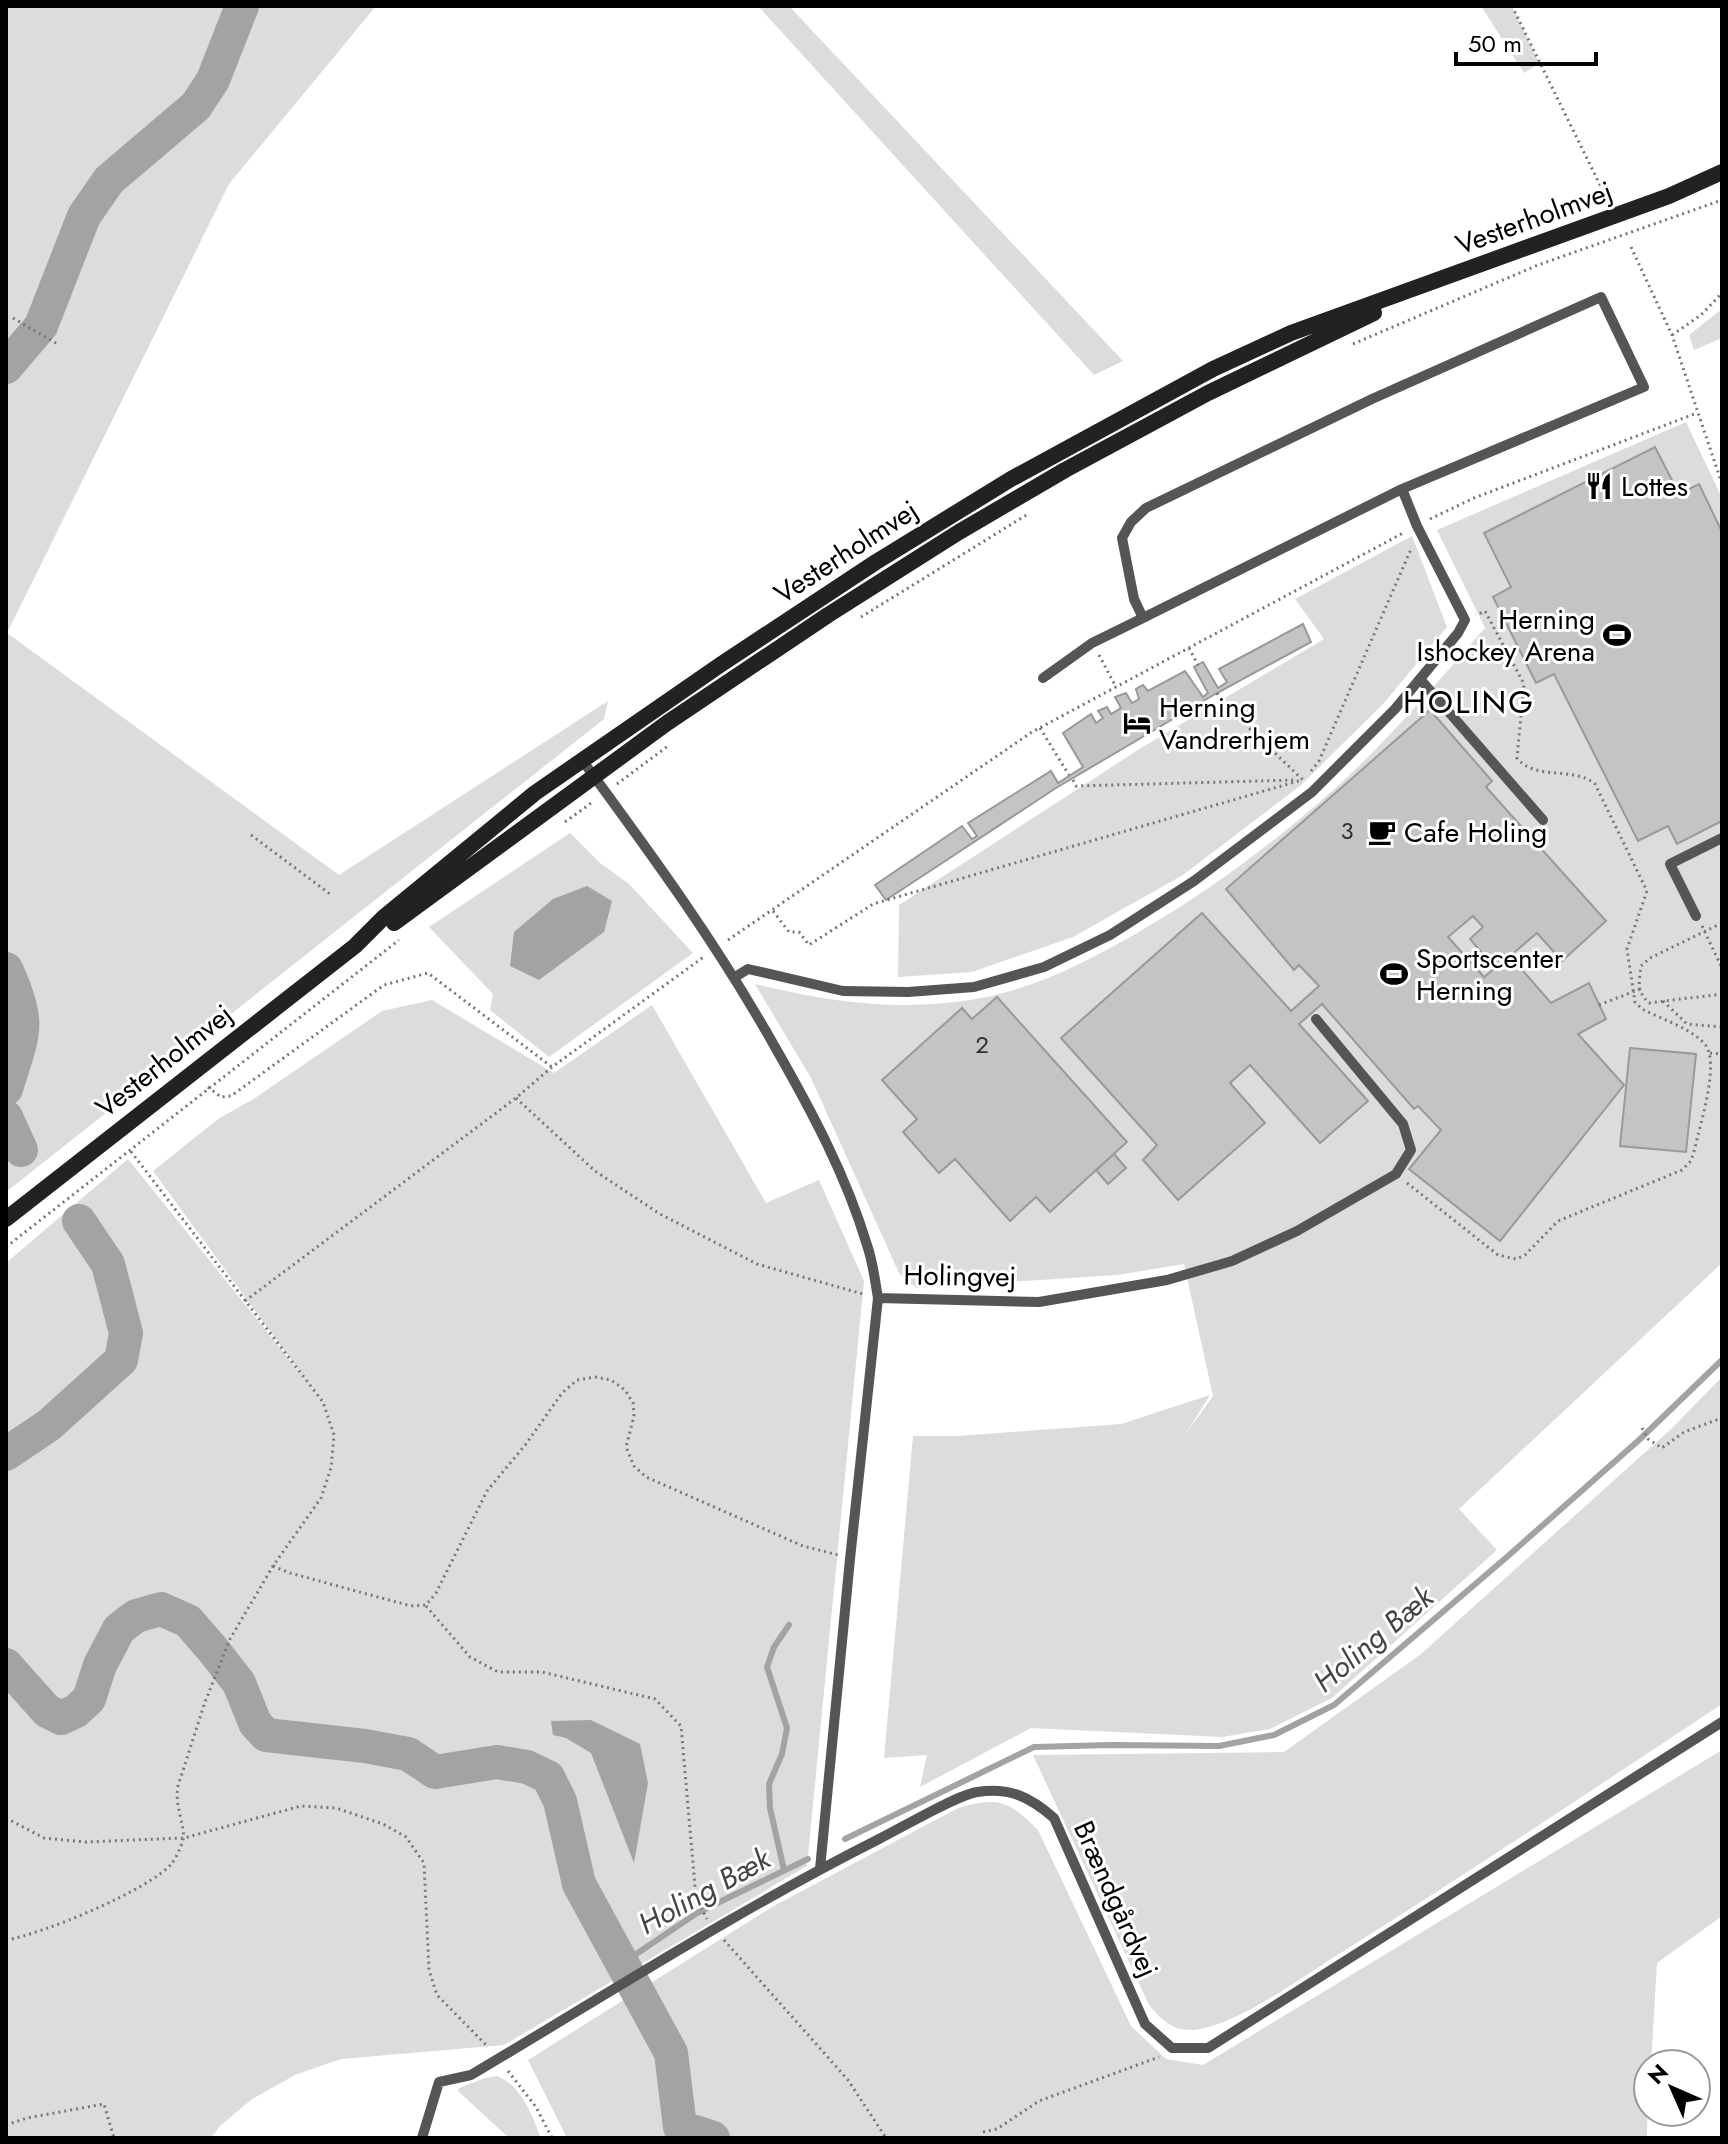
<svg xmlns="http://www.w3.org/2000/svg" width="1728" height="2144" font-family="Jost,sans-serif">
	<rect width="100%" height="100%" fill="#fff"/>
	<!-- green -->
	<path fill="#dcdcdc" d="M6 6H376L229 184 7 633 339 875 608 701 604 719 6 1192Z
		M758 6H789L1123 361 1094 375Z
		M1481 6H1512L1539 63 1524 73Z
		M1722 309V338L1694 350 1689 335Z
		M1686 422 1722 498V1263L1459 1509 1497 1550 1332 1698 1270 1729 1222 1737 1031 1728 920 1787 927 1755 884 1758 913 1436H958L1121 1424 1210 1395 1185 1435 1213 1396 1184 1264 1117 1275 916 1288 899 1273 811 1078 755 984C831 1002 898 1012 976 999 1034 989 1087 962 1137 933 1203 895 1266 849 1323 799 1382 748 1433 687 1485 628L1437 530Z
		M1412 536 1447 627 1384 703 1300 786 1183 875 1073 937 972 972 898 977 899 905 1141 748 1324 639 1295 599Z
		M570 833 600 863 629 884 693 953 549 1057 490 1010 493 994 429 927Z
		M432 1000 554 1073 652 1005 766 1203 819 1180 864 1281 807 1866 504 2045 341 2059 295 2075 252 2099 220 2126 211 2138H6V1263L128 1159 305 1379 153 1171 218 1119 255 1098 382 1011Z
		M1722 1377V1704C1595 1788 1468 1873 1339 1954 1300 1978 1244 2021 1200 2029 1176 2033 1164 2023 1149 2005L1033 1755 1284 1752 1421 1654 1671 1429Z
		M1722 1750V1916L1657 1963 1651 2064H1648L1647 2138H567L528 2060 772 1907 958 1808C998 1796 1009 1801 1038 1830L1131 2026 1166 2059 1203 2065Z
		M497 2076C523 2087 531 2114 541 2138H509L458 2091 459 2088 485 2078Z"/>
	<!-- water -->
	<path fill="#a3a3a3" d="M587 886 612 901 604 932 539 980 510 966 514 932 553 899Z
		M591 1720 640 1744 648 1783 634 1863 591 1753 566 1738 553 1735 551 1721Z"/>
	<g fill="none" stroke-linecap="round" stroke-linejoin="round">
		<!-- stream -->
		<path stroke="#a3a3a3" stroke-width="6" d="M845 1839 1034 1747 1112 1745 1219 1746 1274 1735 1334 1705 1508 1556 1639 1440 1722 1360
			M784 1870 770 1808 769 1784 782 1754 787 1728 767 1667 774 1647 789 1625
			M623 1963 697 1913 808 1859"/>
		<!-- river -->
		<path stroke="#a3a3a3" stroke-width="34" d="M6 367 41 326 84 216 109 180 196 106 213 80 242 6
			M6 969C32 1025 23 1033 6 1089
			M6 1117 21 1150
			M6 1454 49 1425 121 1360 126 1333 108 1264 79 1221
			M6 1665 47 1711 61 1718 76 1711 89 1699 100 1665 119 1629 136 1616 161 1609 188 1621 214 1651 239 1683 255 1723 266 1735 365 1746 408 1754 435 1772 497 1762 527 1767 548 1777 560 1801 579 1884 671 2053 680 2127 713 2138"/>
	</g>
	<!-- building -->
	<path fill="#c4c4c4" stroke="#999" stroke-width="2" fill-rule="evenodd" d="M1655 447 1679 494 1699 484 1722 532V821L1677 844 1668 826 1638 841 1554 674 1536 683 1493 597 1511 587 1484 533Z
		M1303 624 1311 642 1217 693 1056 788 886 900 875 885 962 826 972 839 977 836 968 823 1051 771 1058 783 1083 767 1063 733 1091 714 1096 723 1103 718 1098 711 1107 707 1111 714 1121 708 1115 697 1126 693 1132 703 1139 699 1136 689 1143 685 1148 691 1185 671 1203 697 1208 693 1194 667 1203 662 1218 688 1227 682 1219 669Z
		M1430 710 1492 781 1486 787 1606 921 1562 961 1537 933 1510 956 1551 1003 1589 983 1606 1019 1578 1034 1624 1085 1500 1241 1409 1169 1441 1130 1418 1106 1414 1109 1322 1004 1299 1024 1368 1101 1320 1143 1250 1065 1230 1083 1265 1123 1178 1200 1143 1160 1157 1145 1061 1038 1202 913 1291 1011 1319 986 1299 965 1294 970 1226 889ZM1473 916 1483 927 1470 939 1495 968 1484 977 1448 937Z
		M997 997 1127 1142 1050 1212 1036 1197 1010 1221 955 1159 939 1173 903 1132 917 1119 882 1080 962 1008 972 1019Z
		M1630 1048 1696 1054 1686 1152 1620 1146Z
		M1114 1154 1126 1168 1108 1184 1096 1170Z"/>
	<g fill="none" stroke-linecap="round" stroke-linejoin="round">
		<!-- path -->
		<path stroke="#777" stroke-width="3" stroke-dasharray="2 4" stroke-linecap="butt" d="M1512 6 1603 191
			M1631 247 1672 335 1722 484
			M13 318 59 345
			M1672 335 1701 315 1722 293
			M1353 344 1538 265 1722 200
			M1430 519 1474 498 1697 413
			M861 617 1028 514
			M1189 648 1198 665
			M1099 655 1116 687
			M1217 693 1223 703 1303 780
			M1040 728 1069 775
			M1311 771 1319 761 1411 549
			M1073 780 1076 786 1295 780
			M617 784 668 746
			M565 822 594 801
			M251 835 330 894
			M773 911 789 932H799L809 945 873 904 1302 780
			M1722 923 1650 958 1641 966C1639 983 1636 990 1649 1003L1722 994
			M1702 926 1722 968
			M728 940 1032 732 1405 532
			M1663 1001 1687 1024 1722 1027
			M1599 1005 1640 989
			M1710 1053 1722 1054
			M208 1087 221 1097 231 1096 384 985 428 973 552 1067
			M516 1098 595 1171 660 1214 757 1264 863 1294
			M1407 1183 1498 1255 1516 1259 1525 1255 1558 1221 1682 1170 1691 1161 1695 1148C1700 1124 1721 1061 1704 1043 1688 1027 1661 1019 1642 1009L1635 1002 1627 949 1647 891 1595 784C1574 766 1535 781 1517 758L1524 684 1485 611 1476 615
			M6 1247 399 940
			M245 1301 516 1098 552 1067 705 956
			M1642 1428 1648 1439 1662 1448 1684 1432 1722 1418
			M273 1566 290 1573 411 1606 426 1605 436 1593 487 1491 526 1444 562 1393 577 1380 595 1377 611 1380 625 1390 633 1403 634 1416 626 1447 634 1466 646 1477 803 1546 838 1555
			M426 1606 470 1657 498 1672H542L655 1699 681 1726 696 1898 707 1919
			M6 1818 44 1838 85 1842 184 1838 301 1806 336 1808 383 1824 406 1837 424 1863 429 1970 437 1995 488 2047
			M6 1940C40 1935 152 1889 172 1863 176 1858 181 1847 183 1840 186 1827 174 1806 178 1786L205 1702 230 1639 273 1566 321 1498 331 1468 334 1435 323 1402 129 1149
			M724 1940 848 2080 886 2138
			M508 2071 536 2107 552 2138
			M6 2125 27 2118 104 2104 114 2138
			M983 2132 997 2129 1039 2101 1159 2057"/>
		<!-- lane -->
		<path stroke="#555" stroke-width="10" d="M1043 678 1092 643 1143 618 1402 489 1644 387 1601 297 1372 399 1146 508 1131 522 1122 538 1134 599 1143 618
			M1420 679 1543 820
			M582 760C652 855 717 944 775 1047 811 1110 846 1175 867 1245 873 1262 875 1281 878 1298
			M1696 916 1670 864 1722 838
			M735 977 748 969 843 991 908 992 974 987 1044 967 1110 935 1194 881 1312 792 1395 709 1458 633 1465 620 1417 526 1402 489
			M820 1869 850 1559 878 1298 1039 1302 1167 1280 1232 1261 1297 1231 1396 1174 1411 1150 1403 1124 1316 1019
			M422 2138 439 2082 471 2075C606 1995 738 1910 879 1839 901 1828 957 1795 977 1792 1010 1787 1030 1797 1054 1818L1145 2024 1172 2048H1208L1722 1722"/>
		<!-- secondary -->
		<path stroke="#222" stroke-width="16" d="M394 923 667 723 828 615 959 532 1065 470 1208 393 1374 313
			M6 1219 355 946 384 917 535 793 720 665 876 562 1011 479 1213 369 1291 333 1669 196 1722 172"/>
	</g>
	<!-- icons -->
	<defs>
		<g id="restaurant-bare" transform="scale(2.16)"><path d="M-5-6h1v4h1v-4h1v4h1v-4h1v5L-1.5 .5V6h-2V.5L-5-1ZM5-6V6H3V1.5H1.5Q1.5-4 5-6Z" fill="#000" stroke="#fff" stroke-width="2.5" paint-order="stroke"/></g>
		<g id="stadium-bare" transform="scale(2.16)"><path d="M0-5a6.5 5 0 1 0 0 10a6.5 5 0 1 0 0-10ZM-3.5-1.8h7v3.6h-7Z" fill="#000" stroke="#fff" stroke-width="2.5" paint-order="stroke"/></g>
		<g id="hotel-bare" transform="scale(2.16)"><path d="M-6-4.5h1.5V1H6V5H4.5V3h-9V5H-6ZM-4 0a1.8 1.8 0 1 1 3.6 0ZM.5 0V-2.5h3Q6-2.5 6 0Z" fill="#000" stroke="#fff" stroke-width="2.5" paint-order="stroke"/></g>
		<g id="cafe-bare" transform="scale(2.16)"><path d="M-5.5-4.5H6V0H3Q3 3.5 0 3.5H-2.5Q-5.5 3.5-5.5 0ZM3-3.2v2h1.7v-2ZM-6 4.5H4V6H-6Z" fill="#000" stroke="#fff" stroke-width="2.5" paint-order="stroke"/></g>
	</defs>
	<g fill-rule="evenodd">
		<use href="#restaurant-bare" x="1599" y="486"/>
		<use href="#stadium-bare" x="1617" y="635"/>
		<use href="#hotel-bare" x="1137" y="723"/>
		<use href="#cafe-bare" x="1382" y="832"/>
		<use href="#stadium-bare" x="1394" y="974"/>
	</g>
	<g text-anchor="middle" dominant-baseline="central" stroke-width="6" stroke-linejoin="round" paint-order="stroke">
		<!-- number labels -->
		<g font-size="24" fill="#313131">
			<text x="1347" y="830">3</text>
			<text x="982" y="1044">2</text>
		</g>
		<!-- street labels -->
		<g font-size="28" fill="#000" stroke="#fff">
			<text transform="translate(1534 218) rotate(-20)">Vesterholmvej</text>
			<text transform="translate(846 552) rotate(-33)">Vesterholmvej</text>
			<text transform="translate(164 1061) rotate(-38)">Vesterholmvej</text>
			<text transform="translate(960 1276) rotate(1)">Holingvej</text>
			<text transform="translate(1116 1899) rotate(66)">Brændgårdvej</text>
		</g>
		<!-- poi labels -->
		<g font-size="28" fill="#000" stroke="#fff" text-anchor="start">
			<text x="1621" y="486">Lottes</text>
			<text x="1595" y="619" text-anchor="end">Herning<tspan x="1595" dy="32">Ishockey Arena</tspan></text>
			<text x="1159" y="707">Herning<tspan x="1159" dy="32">Vandrerhjem</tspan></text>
			<text x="1404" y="832">Cafe Holing</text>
			<text x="1416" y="958">Sportscenter<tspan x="1416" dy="32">Herning</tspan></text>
		</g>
		<!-- water labels -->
		<g font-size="30" font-style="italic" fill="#444" stroke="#fff">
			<text transform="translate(1373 1639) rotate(-40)">Holing Bæk</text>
			<text transform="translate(704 1891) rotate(-29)">Holing Bæk</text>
		</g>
		<!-- quarter labels -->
		<g font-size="32" letter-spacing="2" fill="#000" stroke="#fff">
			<text x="1469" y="702">HOLING</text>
		</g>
	</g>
	<!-- border -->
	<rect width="1728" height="2144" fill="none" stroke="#000000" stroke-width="16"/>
	<!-- north arrow -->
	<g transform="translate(1672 2088) rotate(315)"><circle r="38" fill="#ffffff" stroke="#999999" stroke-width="2"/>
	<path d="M0-6L14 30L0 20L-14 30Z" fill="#000000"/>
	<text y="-12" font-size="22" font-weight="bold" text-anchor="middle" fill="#000000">N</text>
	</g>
	<!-- scale -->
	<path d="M1456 52v12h140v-12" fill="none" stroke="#000000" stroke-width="4"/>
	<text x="1468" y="52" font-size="24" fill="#000000" stroke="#ffffff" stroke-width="6" paint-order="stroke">50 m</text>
</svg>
